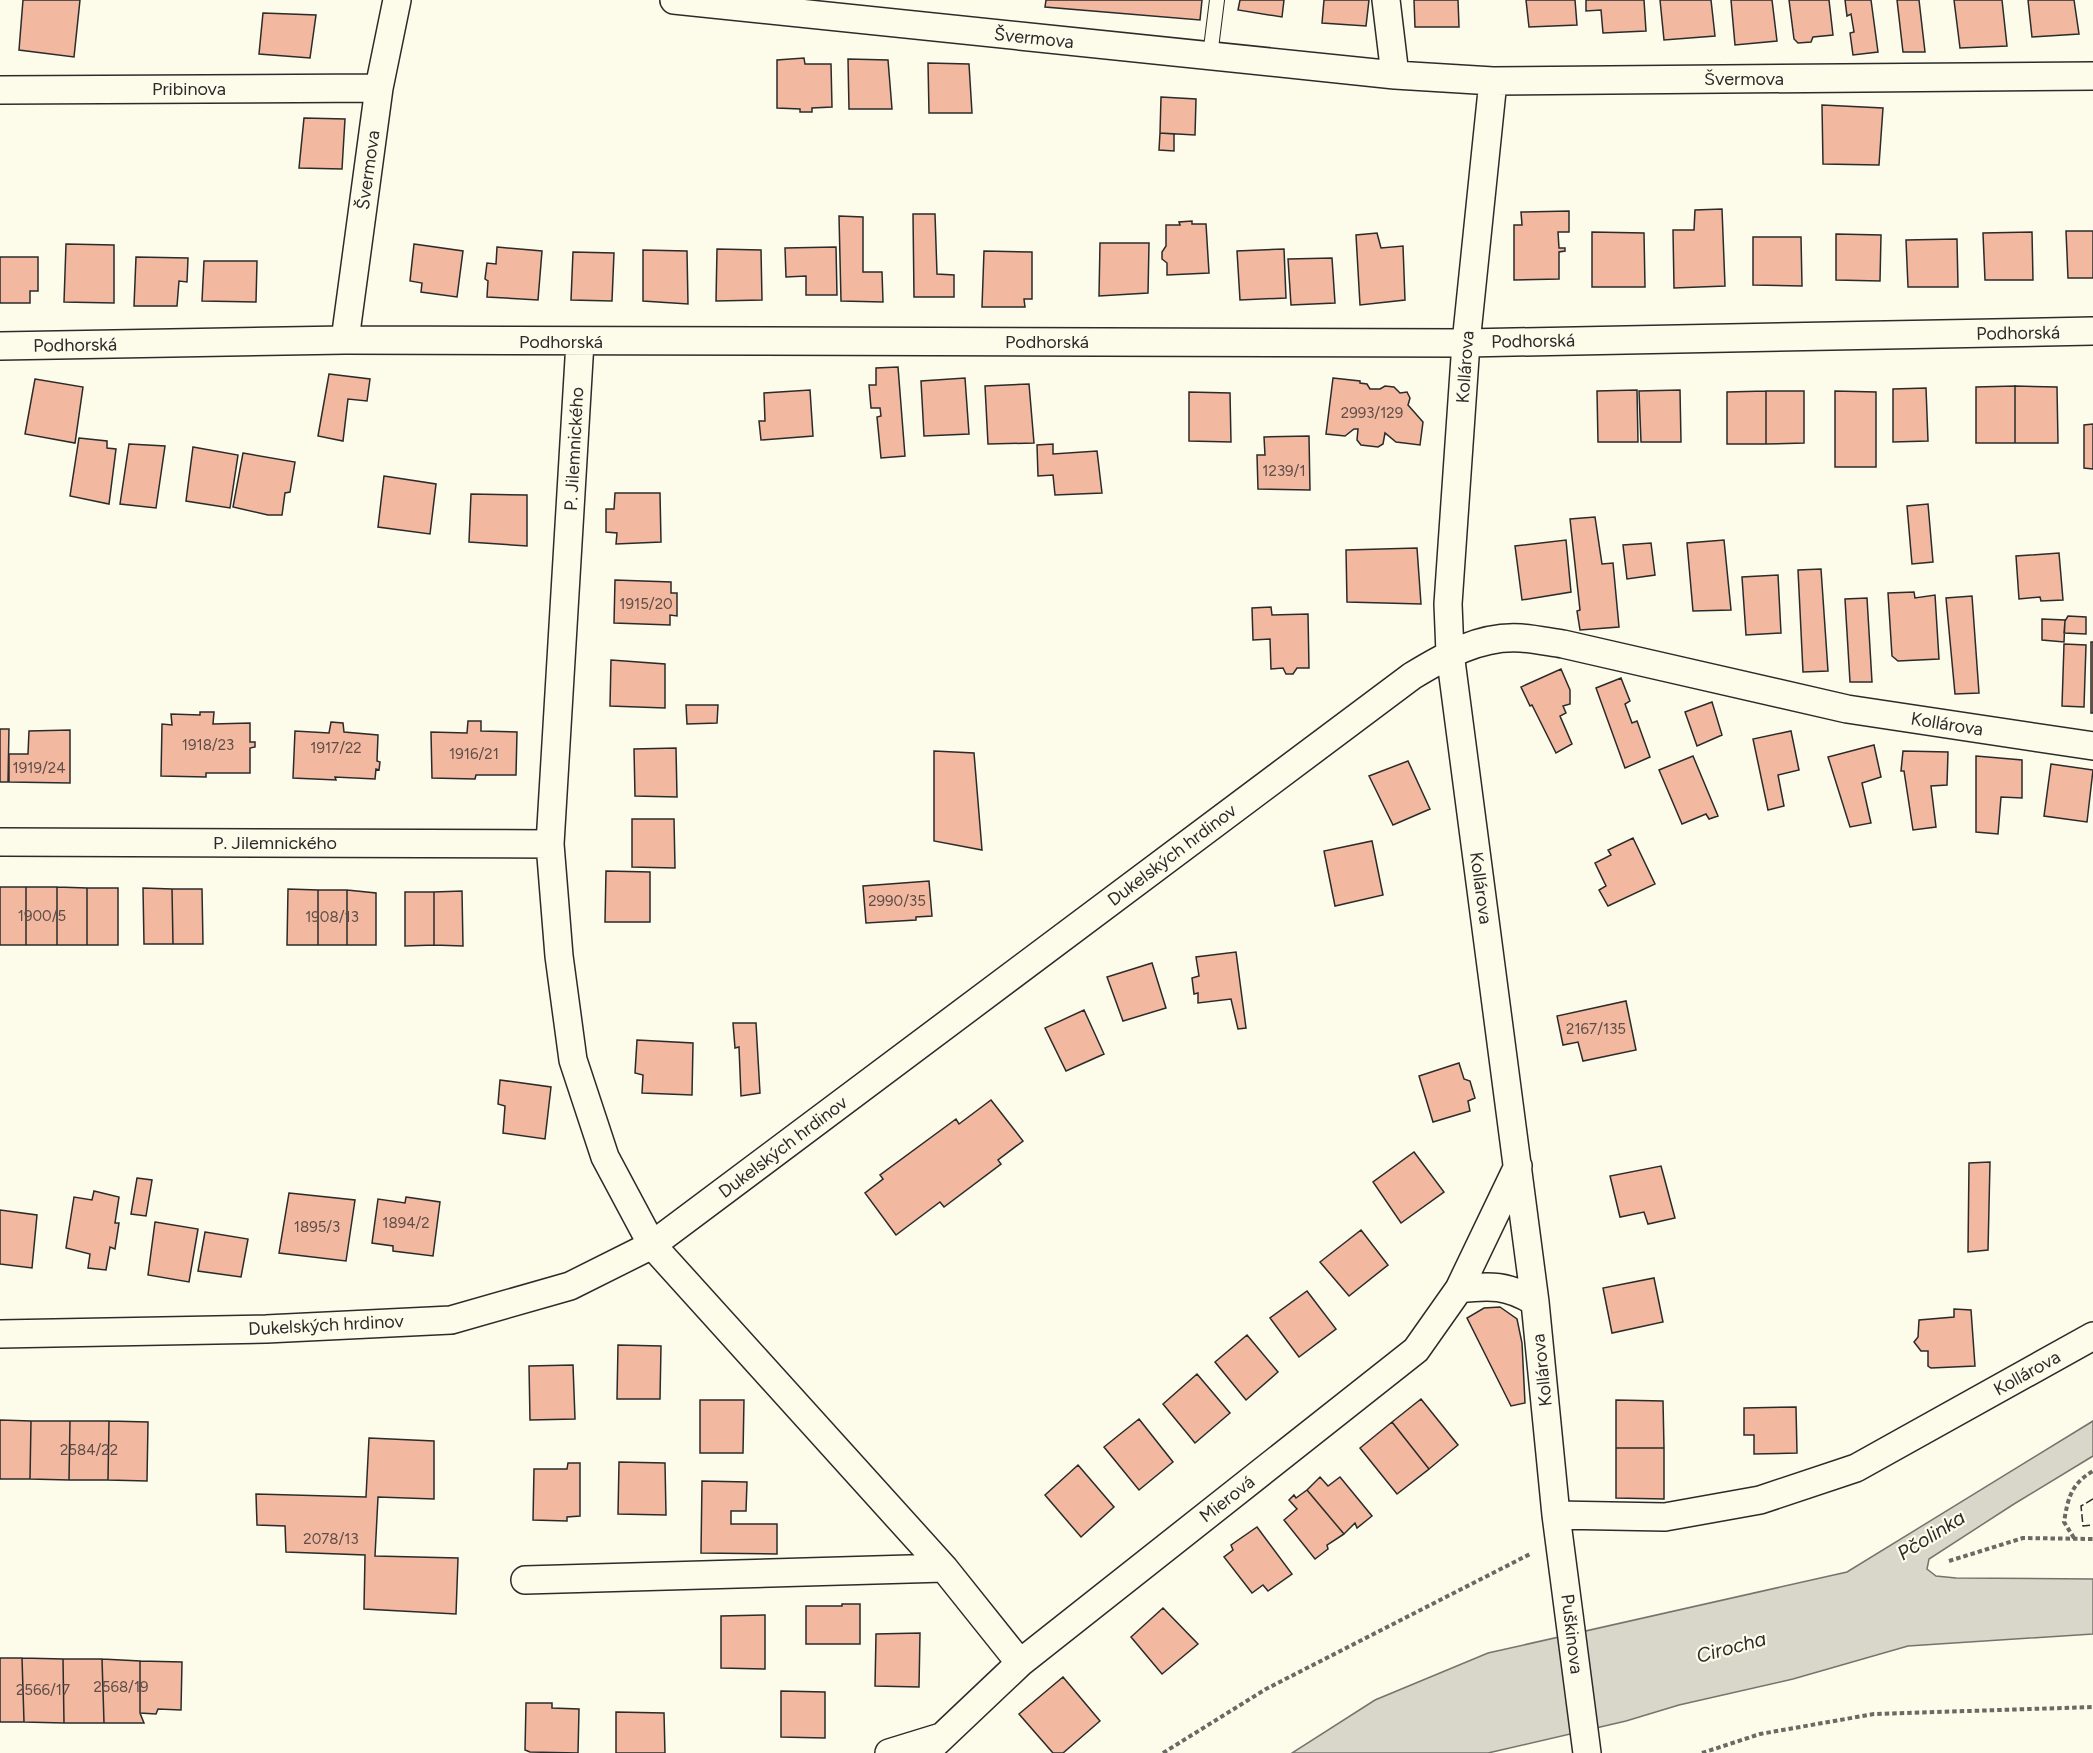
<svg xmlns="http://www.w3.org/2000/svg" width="2093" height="1753" font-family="Figtree,sans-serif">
	<rect width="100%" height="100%" fill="#fdfbea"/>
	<!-- water -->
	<path fill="#d8d7c9" stroke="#74746e" stroke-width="1.5" d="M2093 1421V1456L2014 1504 1929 1559 1927 1569 1936 1576 1956 1578 2093 1579V1634L1908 1646 1793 1679 1679 1705 1626 1721 1488 1753H1292L1375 1700 1488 1653 1847 1572Z"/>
	<!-- building -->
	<path fill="#f2b8a0" stroke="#2b2b2b" stroke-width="1.5" d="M23 0H80L74 57 19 50Z
		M1046 0H1202L1200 20 1045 7Z
		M1240 0H1284L1282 17 1238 10Z
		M1324 0H1369L1366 26 1322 23Z
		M1414 0H1458L1459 27H1415Z
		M1526 0H1575L1577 25 1529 27Z
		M1586 0H1644L1646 31 1603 33 1601 10 1586 11Z
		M1660 0H1711L1715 36 1664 40Z
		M1731 0H1772L1777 41 1735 45Z
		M1789 0H1829L1833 35 1813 37 1811 42 1798 43 1794 39Z
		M1845 0H1871L1878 52 1853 55 1850 33 1854 32 1851 14 1847 16Z
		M1897 0H1919L1925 52H1903Z
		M1954 0H2002L2007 46 1960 48Z
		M2028 0H2074L2079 34 2032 37Z
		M263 13 316 15 310 58 259 54Z
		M804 58 805 64H831L832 107 812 108V112H800V109L777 108V60Z
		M848 59 888 60 892 109H849Z
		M928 63 969 64 972 113H929Z
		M1161 97 1196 99 1195 135 1160 133Z
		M1822 105 1883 108 1879 165 1823 164Z
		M304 118 345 119 342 169 299 168Z
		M1160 133 1174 134V151L1159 150Z
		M1722 209 1725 286 1674 288 1673 230H1694L1695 210Z
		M1569 211V232H1558L1559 248H1565V251L1559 252V279L1514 280V225H1522L1521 212Z
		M913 214H935L937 274 954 275V297H914Z
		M839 216 863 217V272H882L883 302 841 301Z
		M1192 221V224H1206L1209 273 1167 275V263L1162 259V252L1166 246V225H1180L1179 222Z
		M2066 231H2093V278H2068Z
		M1592 232 1644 233 1645 287H1592Z
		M2032 232 2033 280H1985L1983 233Z
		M1377 233 1381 248 1403 246 1405 300 1360 305 1356 235Z
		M1836 234 1881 235 1880 281 1836 280Z
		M1753 237H1801L1802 286 1753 285Z
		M1957 239 1958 287H1908L1906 240Z
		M1100 243H1149L1148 293 1099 296Z
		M66 244 114 245V303L64 302Z
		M414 244 463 251 457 297 421 292 422 283 410 281Z
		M497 247 542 251 538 300 487 297 488 281 485 279 487 263 496 264Z
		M836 247 837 295H806V276L786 277 785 248Z
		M717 249 761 250 762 300 716 301Z
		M1284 249 1286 298 1240 300 1237 251Z
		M643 250 687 251 688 304 643 301Z
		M984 251 1032 252V299H1024L1025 307H982Z
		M573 252 614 253 612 301 571 300Z
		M0 257H38V291H30V303H0Z
		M136 257 188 258 187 282 179 281 177 306H134Z
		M1332 258 1335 303 1291 305 1288 259Z
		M204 261H257L256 302 202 301Z
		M898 367 905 456 881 458 877 417 881 416 880 408H871L869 385H876V368Z
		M329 374 370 379 367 401 348 399 343 441 318 436Z
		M965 378 969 434 924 436 921 381Z
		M1333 378 1360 381V383L1367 384 1370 389H1380L1385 386 1394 387 1400 393 1407 392 1410 398 1408 405 1423 422 1420 445 1396 442 1385 433 1383 444 1378 447 1361 445 1357 440 1358 429H1354L1345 436 1326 434Z
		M35 379 83 387 75 443 25 434Z
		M1029 384 1034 443 988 444 985 386Z
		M2015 386 2057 387 2058 443H2015Z
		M2015 386V443H1976V387Z
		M1926 388 1928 441 1893 442V389Z
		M810 390 813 436 761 440 759 421H765L764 393Z
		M1637 390 1638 442H1598L1597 391Z
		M1680 390 1681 442H1641L1639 391Z
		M1766 391V444H1727V392Z
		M1766 391H1804V443L1766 444Z
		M1835 391 1876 392V467H1835Z
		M1189 392 1230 393 1231 442 1189 441Z
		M2093 424V469L2084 468V425Z
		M1309 436 1310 490 1258 489 1257 455H1265L1264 437Z
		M79 438 107 441V448L116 449 109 504 70 496Z
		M129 444 165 446 156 508 120 504Z
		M1053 444V454L1097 451 1102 493 1055 495 1053 475 1038 476 1037 445Z
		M193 447 238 455 230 508 186 501Z
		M243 453 295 462 290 492 285 493 282 515H268L233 507Z
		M384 476 436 484 430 534 378 527Z
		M615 493H660L661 542 616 544 617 533 606 532V509H614Z
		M471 494 527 495V546L469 542Z
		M1928 504 1933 562 1912 564 1907 506Z
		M1595 517 1602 564 1613 563 1619 627 1580 630 1577 611 1580 610 1570 519Z
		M1566 540 1571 592 1522 600 1515 546Z
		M1724 540 1731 610 1693 611 1687 543Z
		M1651 543 1655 575 1627 579 1623 545Z
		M1417 548 1421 604 1347 602 1346 550Z
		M2059 553 2063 600 2041 601 2040 597 2019 599 2016 556Z
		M1821 569 1828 671 1803 672 1798 570Z
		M1778 575 1781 633 1746 635 1742 577Z
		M615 580 671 582V593H677V616L670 615V625L614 623Z
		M1914 592 1915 598 1935 595 1939 659 1898 661 1892 656 1888 593Z
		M1972 596 1979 693 1955 694 1946 598Z
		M1867 598 1872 682H1850L1845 599Z
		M1271 607 1272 615 1308 614 1309 668H1297L1293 674H1286L1283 668 1271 669 1270 639 1253 640 1252 608Z
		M2068 616 2086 617V634L2064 633 2065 621Z
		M2042 619 2065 620 2064 642 2042 640Z
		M2091 642H2093V713H2091Z
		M2064 644 2086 645 2084 707 2062 706Z
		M611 660 665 664V708L610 706Z
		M1561 669 1570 690V704L1563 706 1566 713 1560 716 1572 744 1556 753 1532 705 1530 706 1521 687Z
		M1621 678 1630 701 1625 704 1632 723 1637 721 1650 757 1625 768 1596 688Z
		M1712 702 1722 735 1697 746 1685 712Z
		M686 705H718L717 723 687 724Z
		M200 712H214L213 724 250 723V742H255V747L250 748V773H206V777L161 776 162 724 172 725 171 714 200 715Z
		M468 721H481V731L517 732 516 775H476L475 779 432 778 431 732 467 733Z
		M331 722 343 723 344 732 378 735 377 761 380 762 379 770 376 769 375 779 335 777 336 780 293 778 295 731 329 733Z
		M0 729H9L8 782H0Z
		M70 730V783L9 782V754H28L29 731Z
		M1791 731 1799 770 1778 775 1784 806 1768 810 1753 739Z
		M1874 745 1881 777 1862 783 1871 823 1850 827 1828 757Z
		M676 748 677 797 635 796 634 749Z
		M934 751 974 753 982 850 934 841Z
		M1903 751 1948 752 1947 785 1931 786 1936 827 1913 830 1904 771H1901Z
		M1693 756 1718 816 1709 819 1706 814 1682 824 1659 770Z
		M1976 756 2022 760V798L2001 797 1998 834 1976 832Z
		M1408 761 1430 809 1393 825 1369 776Z
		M2051 764 2093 770 2087 822 2044 816Z
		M632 819H674L675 868 632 867Z
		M1633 838 1655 884 1608 906 1599 890 1606 886 1595 863 1611 855 1608 850Z
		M1372 841 1383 895 1335 906 1324 851Z
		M606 871 650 872V922H605Z
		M929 881 932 916 916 917V920L866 923 863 886Z
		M0 887H26V945H0Z
		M26 887H57V945H26Z
		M57 887 87 888V945H57Z
		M87 888H118V945H87Z
		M143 888 172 889 173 944H144Z
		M172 889H202L203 944H173Z
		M288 889 318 890V945H287Z
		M318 890H347V945H318Z
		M347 890 376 893V945H347Z
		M462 891 463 946 434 945V892Z
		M405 892H434V945L405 946Z
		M1236 952 1246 1028 1238 1029 1231 999 1198 1003V993L1194 994 1192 978 1199 976 1196 957Z
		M1152 963 1166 1008 1123 1021 1107 977Z
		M1626 1001 1636 1050 1583 1061 1578 1042 1563 1045 1557 1016Z
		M1084 1010 1104 1054 1066 1071 1045 1028Z
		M733 1023H756L760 1093 741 1096 739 1047 735 1048Z
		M637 1040 693 1043 692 1095 642 1093 643 1075 635 1073Z
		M1459 1063 1464 1079 1470 1081 1475 1098 1468 1101 1470 1111 1433 1122 1419 1076Z
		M500 1080 551 1087 545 1139 503 1133 505 1106 498 1104Z
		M991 1100 1023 1141 998 1160 1001 1164 944 1207 940 1202 896 1235 865 1193 883 1179 880 1175 956 1119 959 1124Z
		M1414 1152 1444 1192 1401 1223 1373 1182Z
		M1990 1162 1988 1250 1968 1252 1969 1163Z
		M1661 1166 1675 1218 1648 1224 1644 1212 1620 1217 1610 1176Z
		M137 1178 152 1180 146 1216 131 1214Z
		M94 1191 119 1197 115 1223H119L115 1249 110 1247 106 1270 88 1268 90 1254 66 1248 74 1197 92 1200Z
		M289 1193 355 1200 346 1261 279 1253Z
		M406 1197 440 1202 433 1256 393 1251V1246L372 1243 378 1199 405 1203Z
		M0 1210 37 1215 32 1268 0 1264Z
		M155 1222 198 1229 189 1282 148 1275Z
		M1361 1230 1388 1265 1349 1296 1320 1262Z
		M205 1232 248 1239 241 1277 198 1271Z
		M1654 1278 1663 1322 1612 1333 1603 1288Z
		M1307 1291 1336 1329 1299 1357 1270 1318Z
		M1500 1307 1517 1319 1522 1343 1525 1403 1511 1406 1467 1318 1484 1308Z
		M1954 1309 1971 1310 1975 1366 1931 1368 1928 1366V1351H1921L1914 1342 1918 1337 1919 1320 1954 1317Z
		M1247 1335 1278 1372 1246 1400 1215 1362Z
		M618 1345 661 1346 660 1399H617Z
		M573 1365 575 1419 530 1420 529 1366Z
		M1197 1374 1230 1413 1195 1443 1163 1404Z
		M1421 1399 1458 1445 1429 1469 1392 1422Z
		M700 1400H744L743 1453H700Z
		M1616 1400 1663 1401 1664 1448H1616Z
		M1796 1407 1797 1453 1754 1454V1435H1744V1408Z
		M1139 1419 1173 1462 1139 1490 1104 1447Z
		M0 1420 31 1421 30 1479H0Z
		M31 1421H70L69 1480 30 1479Z
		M70 1421H109L108 1480H69Z
		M109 1421 148 1422 147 1481 108 1480Z
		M1392 1422 1429 1469 1397 1494 1360 1448Z
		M369 1438 434 1441V1499L378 1497 375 1556 458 1558 456 1614 364 1609 365 1555 286 1552 285 1526 257 1525 256 1494 366 1497Z
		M1616 1448H1664V1499L1616 1498Z
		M619 1462 665 1463 666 1515 618 1514Z
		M568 1463H580V1516L567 1517V1521L533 1520 534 1469H567Z
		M1078 1465 1114 1507 1081 1537 1045 1495Z
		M1320 1477 1328 1486 1340 1477 1372 1516 1357 1528 1355 1523 1344 1534 1307 1490Z
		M702 1481 747 1482 746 1511H731V1524H777V1554L701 1553Z
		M1307 1490 1344 1534 1327 1545 1328 1549 1315 1559 1284 1520 1297 1509 1289 1500 1294 1495 1296 1498Z
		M1257 1527 1292 1574 1268 1591 1263 1585 1252 1593 1224 1557 1233 1550 1231 1545Z
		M842 1604H860V1644H806V1606H842Z
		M1163 1608 1198 1644 1162 1674 1131 1637Z
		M765 1615V1669L721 1668V1616Z
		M920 1633 919 1687 875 1686 876 1634Z
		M0 1658H22L24 1722H0Z
		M22 1658 63 1659 64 1723 24 1722Z
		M63 1659H102L104 1723H64Z
		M102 1659 140 1661V1713L144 1723H104Z
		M140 1661 182 1662 181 1710 158 1709 156 1714 140 1713Z
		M1063 1677 1100 1721 1063 1753H1053L1019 1714Z
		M781 1691 825 1692V1738L781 1737Z
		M526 1703H552V1708L579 1709 578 1753 530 1752 525 1750Z
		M616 1712 664 1713 665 1753H616Z"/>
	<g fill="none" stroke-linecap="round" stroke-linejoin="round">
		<!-- service casing -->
		<g stroke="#2b2b2b" stroke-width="16">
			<path id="service" d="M1210 56 1217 0"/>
		</g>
		<!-- minor casing -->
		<g stroke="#2b2b2b" stroke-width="30">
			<path id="minor" d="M674 0 1395 75 1493 81 2093 76
				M1386 0 1395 75
				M1493 81 1466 343 1448 604 1450 653 1535 1302 1556 1515 1587 1753
				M0 90 379 88
				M345 340 379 88 397 0
				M580 342 550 844 559 956 573 1060 605 1157 652 1245 944 1568 1020 1663
				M0 346 345 340 1466 343 2093 331
				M0 842 550 844
				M1459 1289 1518 1166
				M0 1334 266 1329 451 1320 570 1286 652 1245 1412 676C1445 656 1480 635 1521 638 1535 639 1549 642 1563 644L1847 709 2093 746
				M1556 1515 1665 1517 1760 1500 1856 1468 2093 1336
				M525 1580 944 1568
				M889 1753 941 1737
				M925 1753 1020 1663 1416 1350 1459 1289C1490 1285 1508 1285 1535 1302"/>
		</g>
		<!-- path -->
		<path stroke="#6a6964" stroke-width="4" stroke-dasharray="4.5 3" stroke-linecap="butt" d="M2074 1538 2064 1522C2068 1498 2071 1484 2093 1471
			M1949 1561 2023 1538 2093 1539
			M1163 1753 1266 1689 1532 1553
			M1702 1753 1760 1734 1874 1714 2093 1707"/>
		<!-- service -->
		<use href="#service" stroke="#fdfbea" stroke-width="14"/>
		<!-- minor -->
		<use href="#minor" stroke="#fdfbea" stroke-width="27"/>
		<!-- fence -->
		<path stroke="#2b2b2b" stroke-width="1.5" stroke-dasharray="8 3" stroke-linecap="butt" d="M2093 1499 2081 1506 2083 1526 2093 1525"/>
	</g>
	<g text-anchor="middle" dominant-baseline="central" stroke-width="4.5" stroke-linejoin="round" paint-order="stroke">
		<!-- number labels -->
		<g font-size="15" fill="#5d4e48">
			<text x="1372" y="413">2993/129</text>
			<text x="1284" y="471">1239/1</text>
			<text x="646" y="604">1915/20</text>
			<text x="208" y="745">1918/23</text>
			<text x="336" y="748">1917/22</text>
			<text x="474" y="754">1916/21</text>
			<text x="39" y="768">1919/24</text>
			<text x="897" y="901">2990/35</text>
			<text x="42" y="916">1900/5</text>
			<text x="332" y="917">1908/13</text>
			<text x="1596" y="1029">2167/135</text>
			<text x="406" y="1223">1894/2</text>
			<text x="317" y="1227">1895/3</text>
			<text x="89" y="1450">2584/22</text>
			<text x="331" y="1539">2078/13</text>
			<text x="121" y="1687">2568/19</text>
			<text x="43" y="1690">2566/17</text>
		</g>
		<!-- street labels -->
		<g font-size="18" fill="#2b2b2b" stroke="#fdfbea">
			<text transform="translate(1034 38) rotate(6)">Švermova</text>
			<text x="1744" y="79">Švermova</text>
			<text x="189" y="89">Pribinova</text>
			<text transform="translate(368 170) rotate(-82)">Švermova</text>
			<text transform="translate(2018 333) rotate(-1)">Podhorská</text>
			<text transform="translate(1533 341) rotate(-1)">Podhorská</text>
			<text x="561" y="342">Podhorská</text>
			<text x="1047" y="342">Podhorská</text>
			<text transform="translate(75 345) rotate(-1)">Podhorská</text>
			<text transform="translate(1465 367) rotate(-86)">Kollárova</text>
			<text transform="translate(574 449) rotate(-87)">P. Jilemnického</text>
			<text transform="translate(1947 724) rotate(9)">Kollárova</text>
			<text x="275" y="843">P. Jilemnického</text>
			<text transform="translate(1172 855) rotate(-37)">Dukelských hrdinov</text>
			<text transform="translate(1481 888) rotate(82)">Kollárova</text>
			<text transform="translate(783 1147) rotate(-37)">Dukelských hrdinov</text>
			<text transform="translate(326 1325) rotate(-3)">Dukelských hrdinov</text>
			<text transform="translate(1542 1370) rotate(-96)">Kollárova</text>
			<text transform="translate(2027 1373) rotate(-29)">Kollárova</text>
			<text transform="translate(1227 1499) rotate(-38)">Mierová</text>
			<text transform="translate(1572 1634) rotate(83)">Puškinova</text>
		</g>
		<!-- water labels -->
		<g font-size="20" font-style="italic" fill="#2b2b2b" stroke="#fdfbea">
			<text transform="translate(1931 1535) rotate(-32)">Pčolinka</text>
			<text transform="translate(1731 1647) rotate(-15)">Cirocha</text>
		</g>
	</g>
</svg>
